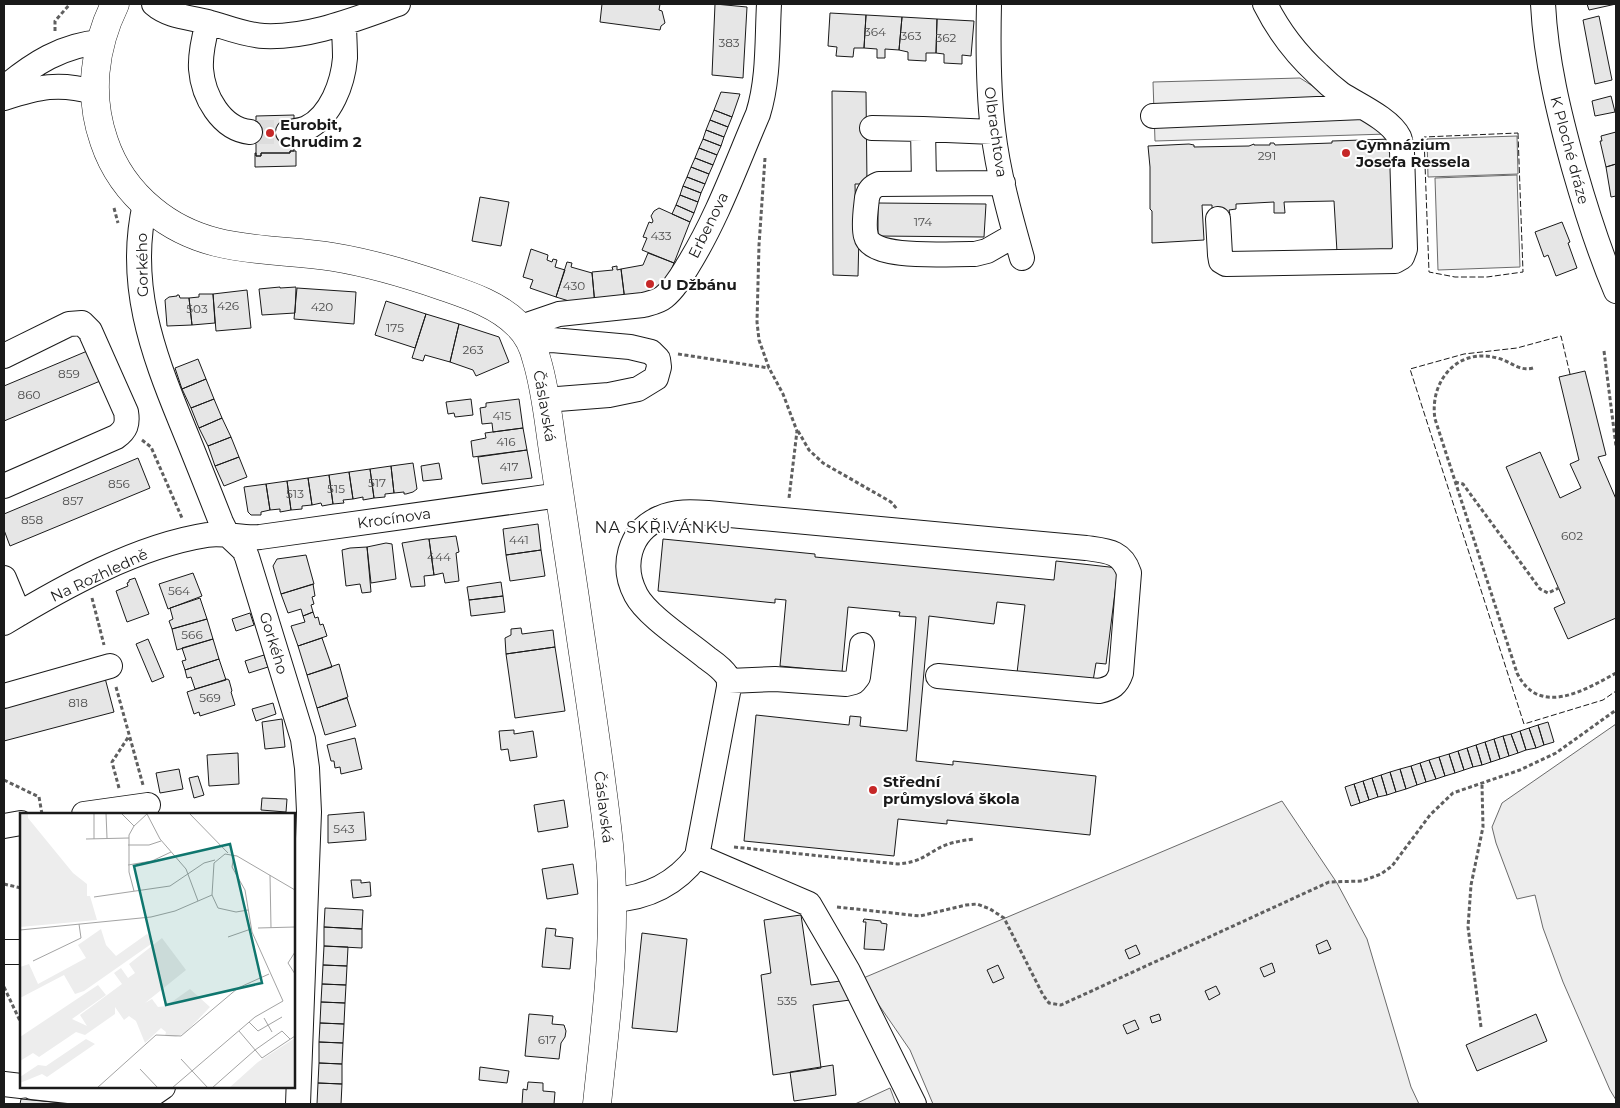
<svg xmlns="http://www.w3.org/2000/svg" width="1620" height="1108" font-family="Montserrat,sans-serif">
	<rect width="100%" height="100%" fill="#fff"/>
	<!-- built -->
	<path fill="#ededed" stroke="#6a6a6a" d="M1300 78 1388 134 1155 141 1153 82Z
		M1517 136 1518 174 1428 177 1427 139Z
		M1517 175 1520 267 1438 270 1435 178Z
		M1616 724V1100L1610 1090 1563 982 1543 928 1535 895 1517 899 1496 843 1492 827 1502 803Z
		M1282 801 1337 883 1367 939 1411 1087 1419 1104H933L910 1050 861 979Z
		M890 1088 896 1104H855Z"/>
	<!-- building -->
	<path fill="#e6e6e6" stroke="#1a1a1a" d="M602 4H660L659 10 662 11 665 23 661 26 660 30 600 22Z
		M715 4 747 7 743 78 712 75Z
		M1587 4H1616L1589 10Z
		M830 13 866 15 864 48H854L853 57 836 56 837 47 828 46Z
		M866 15 902 17 899 50 885 49V58H877V49L864 48Z
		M1599 16 1612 80 1595 84 1583 20Z
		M902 17 937 19 936 53H926V61L908 60V52L899 50Z
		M937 19 974 21 971 56 962 55V64L944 63V54L936 53Z
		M832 91 866 92 867 184H855L856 234 859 235 858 276 833 275Z
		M721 92 740 94 732 117 714 110Z
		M1611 96 1615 112 1595 116 1592 101Z
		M714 110 732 117 728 127 710 120Z
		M294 115V151H290V153H261V156H256V116Z
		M710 120 728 127 724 137 706 130Z
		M706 130 724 137 721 146 703 139Z
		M1616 132V164L1606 167 1600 141H1602L1601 136Z
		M703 139 721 146 717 155 699 148Z
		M1391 139 1394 250 1337 252 1334 201 1284 202 1285 213H1274V202L1236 204V209L1229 210 1230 215H1219L1212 211V205H1202L1204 240 1152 243V211L1150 209V167L1148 146 1189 144 1194 145V147L1249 146 1254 144V145H1270V143H1274L1275 145 1332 143V141Z
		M699 148 717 155 713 165 695 158Z
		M290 151H296V166L255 167V153H256V156H261V153H290Z
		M695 158 713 165 709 174 691 167Z
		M1616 164V196L1611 197 1606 167Z
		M691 167 709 174 705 184 687 177Z
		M687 177 705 184 701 193 683 186Z
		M683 186 701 193 698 202 680 195Z
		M680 195 698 202 694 213 676 205Z
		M480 197 509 202 501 246 472 241Z
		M878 203 986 204 984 237 878 236Z
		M676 205 694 213 690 222 672 214Z
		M659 208 690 222 674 263 642 250 647 238 643 237 649 222 652 223 653 221 651 216 654 211Z
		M1562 222 1570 242 1568 243 1577 268 1556 276 1548 255 1544 257 1535 232Z
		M531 249 548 255 547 260 552 262 553 259 557 260 555 267 565 270 556 297 530 288 533 280 523 277Z
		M648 253 674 263 663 291 625 301 621 269 643 265Z
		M567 262 572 263 571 267 592 273 595 305H582L556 297Z
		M617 266V270L621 269 625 301 595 305 592 272 613 270 612 267Z
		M280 287V288L296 287 295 313 262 315 259 289Z
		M297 288 356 292 354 324 294 319Z
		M247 290 251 328 216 331 213 294Z
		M199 294H213L215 323 192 325 189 298 199 297Z
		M177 295H179L180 298H189L192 325 167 326 165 300 169 297 177 296Z
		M386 301 426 314 415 348 375 335Z
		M426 314 459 324 450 362 425 355 423 361 412 358Z
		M459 324 499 337 509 362 476 376 473 370 450 362Z
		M92 349 105 379 4 421V386Z
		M198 359 206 379 182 389 175 368Z
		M1585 371 1606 455 1598 457 1616 499V618L1568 639 1554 608 1565 603 1506 467 1540 452 1560 498 1581 488 1570 464 1579 460 1559 377Z
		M206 379 214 399 191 408 182 389Z
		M214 399 222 418 199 428 191 408Z
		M471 399 473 415 455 417 454 413 448 414 446 402Z
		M519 399 523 428 493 432 492 423 482 424 480 408 486 407V403Z
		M222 418 231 437 208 446 199 428Z
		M523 428 527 450 473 457 471 441 486 438 485 433Z
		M231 437 239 457 215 466 208 446Z
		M527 450 532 478 482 484 478 457Z
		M239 457 247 477 224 486 215 466Z
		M138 458 150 488 10 546 4 530V514Z
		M413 463 417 489 413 492 406 494H404V492L394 493 391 466Z
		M439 463 442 479 423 481 421 466Z
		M391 466 394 493 385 494V497L374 498 370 469Z
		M370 469 374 498 363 500V497L353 499 349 472Z
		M349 472 353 499 343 500 344 503 333 504 329 475Z
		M329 475 333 504 322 506 321 503 312 505 308 478Z
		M308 478 312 505 302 506V509L291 510 287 481Z
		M287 481 291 510 280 512V509L270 510 266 484Z
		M266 484 270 510 261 512V515H251L248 512 244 487Z
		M538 524 541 550 506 555 503 529Z
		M456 536 459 552 456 553 459 581 445 583 443 573 434 575 429 539Z
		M426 539H429L434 575 424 576 425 586 411 587 402 543Z
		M663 539 815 554V557L1054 580 1056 561 1118 568 1106 664 1096 663 1093 681 1017 673 1025 605 997 602 994 624 929 616 916 761 953 765V761L1096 776 1090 835 947 820V824L898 819 894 856 744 841 756 715 849 725 850 716 861 717 860 726 907 731 916 617 899 616 900 612 848 607 842 672 780 666 786 600 775 599V603L658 591Z
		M386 543 392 544 396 579 371 583 367 547Z
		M367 547 371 592 362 593 360 584 346 586 342 550 350 548Z
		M541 550 545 576 510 581 506 555Z
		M306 555 314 584 281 594 273 566 277 559Z
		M193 573 202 596 168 609 159 584Z
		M135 578 149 614 127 622 116 591 128 586 127 583 129 582V580Z
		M501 582 503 596 469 600 467 587Z
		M313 584 315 596 312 597 314 604 311 605 313 612 303 616 301 609 288 613 281 594Z
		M503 596 505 612 471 616 469 600Z
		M200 598 207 619 172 629 169 621 173 619 170 608Z
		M313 612 315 618 318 617 320 625 323 624 327 636 298 646 291 626 305 622 303 616Z
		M250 613 254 625 236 631 232 619Z
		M207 619 213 639 177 650 172 629Z
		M521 628 522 634 553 630 555 647 506 654 505 638 511 635V629Z
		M322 638 332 667 307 675 298 646Z
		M148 639 164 677 152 682 136 644Z
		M213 639 219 659 185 670 182 661 186 660 182 648Z
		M555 647 565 711 515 718 506 654Z
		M264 655 268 667 249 673 245 661Z
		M219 659 226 680 195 689 191 677 187 678 185 670Z
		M339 664 348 697 317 708 307 675Z
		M105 678 114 712 4 741V704Z
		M227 679 229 680 232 691 231 692 235 705 200 716 199 712 194 714 187 692Z
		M347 698 356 726 325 735 317 708Z
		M273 703 276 714 256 721 252 709Z
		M282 719 285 747 265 749 262 722Z
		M1548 722 1554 742 1544 745 1538 725Z
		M1538 725 1544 745 1536 748 1529 728Z
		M1529 728 1536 748 1526 750 1520 731Z
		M514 730V734L533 731 537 757 510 761 508 749 501 750 499 731Z
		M1520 731 1526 750 1518 753 1511 734Z
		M1511 734 1518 753 1509 756 1503 736Z
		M1503 736 1509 756 1500 759 1494 739Z
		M355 738 362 769 341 774 340 767 335 768 334 761H331L327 745Z
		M1494 739 1500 759 1491 762 1485 742Z
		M1485 742 1491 762 1482 765 1476 745Z
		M1476 745 1482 765 1473 767 1467 748Z
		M1467 748 1473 767 1464 770 1458 751Z
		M1458 751 1464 770 1455 773 1449 754Z
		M238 753 239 784 209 786 207 755Z
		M1449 754 1455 773 1445 776 1439 757Z
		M1439 757 1445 776 1436 779 1429 760Z
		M1429 760 1436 779 1426 782 1420 763Z
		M1420 763 1426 782 1417 785 1411 766Z
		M1411 766 1417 785 1406 789 1400 769Z
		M179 769 183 789 160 793 156 773Z
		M1400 769 1406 789 1396 792 1390 772Z
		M1390 772 1396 792 1387 795 1381 775Z
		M1381 775 1387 795 1378 797 1372 778Z
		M198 776 204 795 194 798 189 778Z
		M1372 778 1378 797 1369 800 1363 781Z
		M1363 781 1369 800 1360 803 1354 784Z
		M1354 784 1360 803 1351 806 1345 787Z
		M262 798 287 799 286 812 261 810Z
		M564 800 568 827 538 832 534 805Z
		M364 812 366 840 328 843V815Z
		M573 864 578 894 547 899 542 869Z
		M351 880H361V883L370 882 371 896 353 898Z
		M325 908 363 910 362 929 324 927Z
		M801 915 811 985 848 980 850 1000 813 1005 821 1068 773 1075 761 975 771 973 764 920Z
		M864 919 881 921V923L887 924 884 950 864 949 866 922H863Z
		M324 927 362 929V948L324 946Z
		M546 928 556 929 555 936 573 938 570 969 542 967Z
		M642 933 687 939 677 1032 632 1028Z
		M1327 940 1331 949 1319 954 1316 945Z
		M1136 945 1140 954 1129 959 1125 950Z
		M324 946 348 947 347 966 323 965Z
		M1272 963 1275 972 1264 977 1260 968Z
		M323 965 347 966 346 985 322 984Z
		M998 965 1004 978 993 983 987 970Z
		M322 984 346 985 345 1003 321 1002Z
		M1216 986 1220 994 1209 1000 1205 991Z
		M321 1002 345 1003 344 1024 320 1023Z
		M529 1014 553 1016 552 1024 564 1025 566 1031 565 1037 561 1043 559 1059 525 1056Z
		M1159 1014 1161 1020 1152 1023 1150 1017Z
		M1536 1014 1547 1041 1477 1071 1466 1045Z
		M1135 1020 1139 1029 1127 1034 1123 1025Z
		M320 1023 344 1024 343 1043 319 1042Z
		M319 1042 343 1043 342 1064 319 1063Z
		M319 1063 342 1064V1084L318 1083Z
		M833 1065 836 1095 794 1101 790 1072Z
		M480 1067 509 1071 507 1083 479 1080Z
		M528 1082 543 1083V1091L555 1092 554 1104H522L523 1089 527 1090Z
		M318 1083 342 1084 341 1104H317Z
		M21 1099 73 1104H20Z"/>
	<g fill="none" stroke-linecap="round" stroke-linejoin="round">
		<!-- minor-tunnel -->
		<path stroke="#ddd" stroke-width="24" stroke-dasharray="24 12" stroke-linecap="butt" d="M250 132H288"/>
		<!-- minor casing -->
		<g stroke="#1a1a1a" stroke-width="26">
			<path id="minor" d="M154 4C169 17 189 17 208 22 226 27 244 35 264 36 310 38 355 19 398 4
				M989 4C988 46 988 88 993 130 998 173 1010 216 1022 258
				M1543 4C1546 61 1559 114 1574 168 1586 210 1599 251 1616 291
				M208 22C204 37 200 53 201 69 203 96 221 129 250 132
				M4 88C33 64 62 45 101 42
				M4 98C39 87 58 82 94 92
				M1153 116 1363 107
				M872 128 923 129
				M288 132C294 131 301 131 307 128 331 116 343 83 345 58 345 46 344 34 344 23
				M924 183 923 129 993 132
				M1003 183 879 184C872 187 869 190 867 198 866 208 863 226 866 236 871 261 954 253 975 254L987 251 1015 235
				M145 204C127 283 152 351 181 422 195 456 208 489 221 522L227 534 244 550 247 557 303 739 307 768 309 812 298 1104
				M1218 219 1220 255 1221 261 1226 264 1395 261 1402 257 1405 249 1402 152C1401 147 1401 142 1399 137 1390 119 1358 105 1341 94 1333 88 1325 81 1318 74 1296 54 1278 30 1265 4
				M521 327 559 314 643 305C650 303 658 302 664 297 674 289 681 277 687 267 717 219 736 165 758 114 769 79 767 40 769 4
				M530 342 552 340 630 347 651 352 658 359 659 367 656 378 638 389 609 395 545 400
				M4 356 69 324 82 323 90 331 126 412C128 424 126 430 116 437L4 486
				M4 578 19 614
				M4 623C63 587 137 546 207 535 225 532 242 539 260 537L560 495
				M729 681 775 679 846 684 854 682 858 677 862 645
				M4 696 110 666
				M84 814 148 805
				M4 826 21 823
				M697 856 729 687C729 683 729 679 727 676 722 668 714 663 707 658 688 642 647 616 636 595 621 567 628 532 660 518 675 511 692 512 708 513L1086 548C1107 551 1122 551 1129 573L1121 673C1117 685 1112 688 1099 691L938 676
				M612 900C647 898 676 884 697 856L809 904 848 971 914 1104
				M4 952H21
				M4 1084 21 1086
				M32 1087 141 1099 150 1096 163 1087"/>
		</g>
		<!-- major casing -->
		<g stroke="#1a1a1a" stroke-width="29">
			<path id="major" d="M115 4C94 47 88 95 104 141 113 168 129 191 152 210 206 255 267 247 333 257 370 263 407 274 442 286 468 295 497 304 517 324 527 333 534 348 537 361 545 388 548 416 552 444 560 495 567 547 575 598 584 661 594 724 602 787 607 825 612 862 612 900 613 968 604 1036 597 1104"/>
		</g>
		<!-- path -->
		<path stroke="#5f5f5f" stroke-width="3" stroke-dasharray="4 2.5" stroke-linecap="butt" d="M55 31V21L70 4
			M765 158 759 245 757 322 759 340 769 368 783 394 797 431 789 498
			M114 208 118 223
			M1604 351 1616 446
			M678 354 769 368
			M1533 368C1519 372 1511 361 1497 358 1458 347 1429 381 1435 419L1517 673C1539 718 1585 690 1616 673
			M798 431 809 450 823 463 891 502 897 509
			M142 440 151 447 182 518
			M1455 482 1463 484 1540 589 1548 593 1559 588
			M92 598 104 645
			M116 687 143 785
			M4 780 39 797 42 814
			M119 788 112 762 129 736
			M734 847 898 864C921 862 925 855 943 846 953 842 964 840 975 839
			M4 884 21 888
			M837 907 920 916 966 905 977 904 990 909 1004 918 1043 995 1049 1003 1061 1005 1329 882 1362 881 1381 874 1392 866 1430 815 1453 793 1520 770 1556 753 1616 710
			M4 987 21 1023
			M1481 1027 1468 927 1471 885 1483 827 1482 785"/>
		<!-- minor -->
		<use href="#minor" stroke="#fff" stroke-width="24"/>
		<!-- major -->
		<use href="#major" stroke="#fff" stroke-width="28"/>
		<!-- fence -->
		<path stroke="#1a1a1a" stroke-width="1" stroke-dasharray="6 2.5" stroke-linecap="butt" d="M1518 133 1523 272 1487 277H1455L1429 272 1424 137Z
			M1570 374 1561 336 1517 348 1464 354 1410 369 1524 724 1603 700 1616 691"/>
	</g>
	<!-- markers -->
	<g fill="#c62828" stroke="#fff" stroke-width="2">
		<circle cx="270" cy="133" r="5"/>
		<circle cx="1346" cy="153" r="5"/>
		<circle cx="650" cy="284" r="5"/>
		<circle cx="873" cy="790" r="5"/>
	</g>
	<g text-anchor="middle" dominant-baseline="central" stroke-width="4" stroke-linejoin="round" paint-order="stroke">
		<!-- number labels -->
		<g font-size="12" fill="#4d4d4d">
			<text x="875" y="31">364</text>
			<text x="911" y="35">363</text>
			<text x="946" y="37">362</text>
			<text x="729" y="42">383</text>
			<text x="1267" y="155">291</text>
			<text x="923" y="221">174</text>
			<text x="661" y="235">433</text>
			<text x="574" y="285">430</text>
			<text x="228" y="305">426</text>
			<text x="322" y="306">420</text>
			<text x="197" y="308">503</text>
			<text x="395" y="327">175</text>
			<text x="473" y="349">263</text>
			<text x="69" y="373">859</text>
			<text x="29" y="394">860</text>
			<text x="502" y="415">415</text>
			<text x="506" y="441">416</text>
			<text x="509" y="466">417</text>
			<text x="377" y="482">517</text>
			<text x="119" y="483">856</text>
			<text x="336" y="488">515</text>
			<text x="295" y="493">513</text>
			<text x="73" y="500">857</text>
			<text x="32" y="519">858</text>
			<text x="1572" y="535">602</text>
			<text x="519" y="539">441</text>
			<text x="439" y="556">444</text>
			<text x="179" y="590">564</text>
			<text x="192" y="634">566</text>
			<text x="210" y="697">569</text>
			<text x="78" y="702">818</text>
			<text x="344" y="828">543</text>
			<text x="787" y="1000">535</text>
			<text x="547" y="1039">617</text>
		</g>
		<!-- poi labels -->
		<g font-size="15" font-weight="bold" fill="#1a1a1a" stroke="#fff" text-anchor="start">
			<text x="280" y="124">Eurobit,<tspan x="280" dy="17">Chrudim 2</tspan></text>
			<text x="1356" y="144">Gymnázium<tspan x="1356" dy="17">Josefa Ressela</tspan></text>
			<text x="660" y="284">U Džbánu</text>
			<text x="883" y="781">Střední<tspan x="883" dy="17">průmyslová škola</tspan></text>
		</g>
		<!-- street labels -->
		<g font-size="15" fill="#1a1a1a" stroke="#fff">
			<text transform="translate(996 132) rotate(82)">Olbrachtova</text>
			<text transform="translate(1570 150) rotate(75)">K Ploché dráze</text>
			<text transform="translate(708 225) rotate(-64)">Erbenova</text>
			<text transform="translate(142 265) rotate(-91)">Gorkého</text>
			<text transform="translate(545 406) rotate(80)">Čáslavská</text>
			<text transform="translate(394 518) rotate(-8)">Krocínova</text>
			<text transform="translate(99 575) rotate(-25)">Na Rozhledně</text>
			<text transform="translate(274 643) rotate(73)">Gorkého</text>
			<text transform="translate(604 807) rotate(83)">Čáslavská</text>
		</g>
		<!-- neighbourhood labels -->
		<g font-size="16" letter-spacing="1" fill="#1a1a1a" stroke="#fff">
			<text x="663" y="527">NA SKŘIVÁNKU</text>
		</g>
	</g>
	<!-- overview -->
	<g transform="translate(20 813)">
		<rect width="275" height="275" fill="#fff"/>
		<path d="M0 0H8V5L53 60 67 71V83H70L77 107 0 114ZM81 116 86 132 96 143 127 121 134 129 64 178 55 181 44 162 0 185V154L9 151 18 171 66 145 58 132ZM142 125 166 157 125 190 132 186 138 194 146 193 170 176 190 194 165 220 156 224 145 223 146 219 141 215 125 230 116 208 109 203 104 207 95 194V201L65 222 56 219 19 244 13 240 0 248V224L78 172 86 182 52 206 67 213 60 202 102 171 94 160 101 155 108 165 115 160 109 151ZM275 225V275H209L238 249ZM66 226 75 231 27 264 22 261 0 270V264L18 252 26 253Z" fill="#ededed"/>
		<path fill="none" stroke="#a3a3a3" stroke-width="1" d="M74 0V26M86 0 87 25M101 0 114 13M169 0 208 40M127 1 140 26 166 56 178 88M66 26 109 25M108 32H129L141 28M108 52 132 48 151 39M250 62 251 115M114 78 109 59V22L114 13 128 0M192 82 198 95 216 99 228 97M74 84 150 73 184 50 195 47M238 115 275 114M0 117 131 104 155 98 192 82 194 50 205 41 217 43 275 77M208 124 231 116M275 139 268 150 275 161M13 148 61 125 59 111M244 205 252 219M229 209 238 218 262 204M219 218 242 245 275 223M161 246 188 275M120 256 138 275M77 275 136 222 161 223 218 175 249 161M152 275 235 204 263 188 232 119 225 77 212 54 214 42M192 275 235 237 262 218 270 226"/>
		<path fill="#0f766e" fill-opacity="0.15" stroke="#0f766e" stroke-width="2.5" d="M210 31 242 170 146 192 114 53Z"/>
		<rect width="275" height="275" fill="none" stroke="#1a1a1a" stroke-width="2.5"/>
	</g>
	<!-- border -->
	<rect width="1620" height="1108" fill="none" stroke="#1a1a1a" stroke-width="10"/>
</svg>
